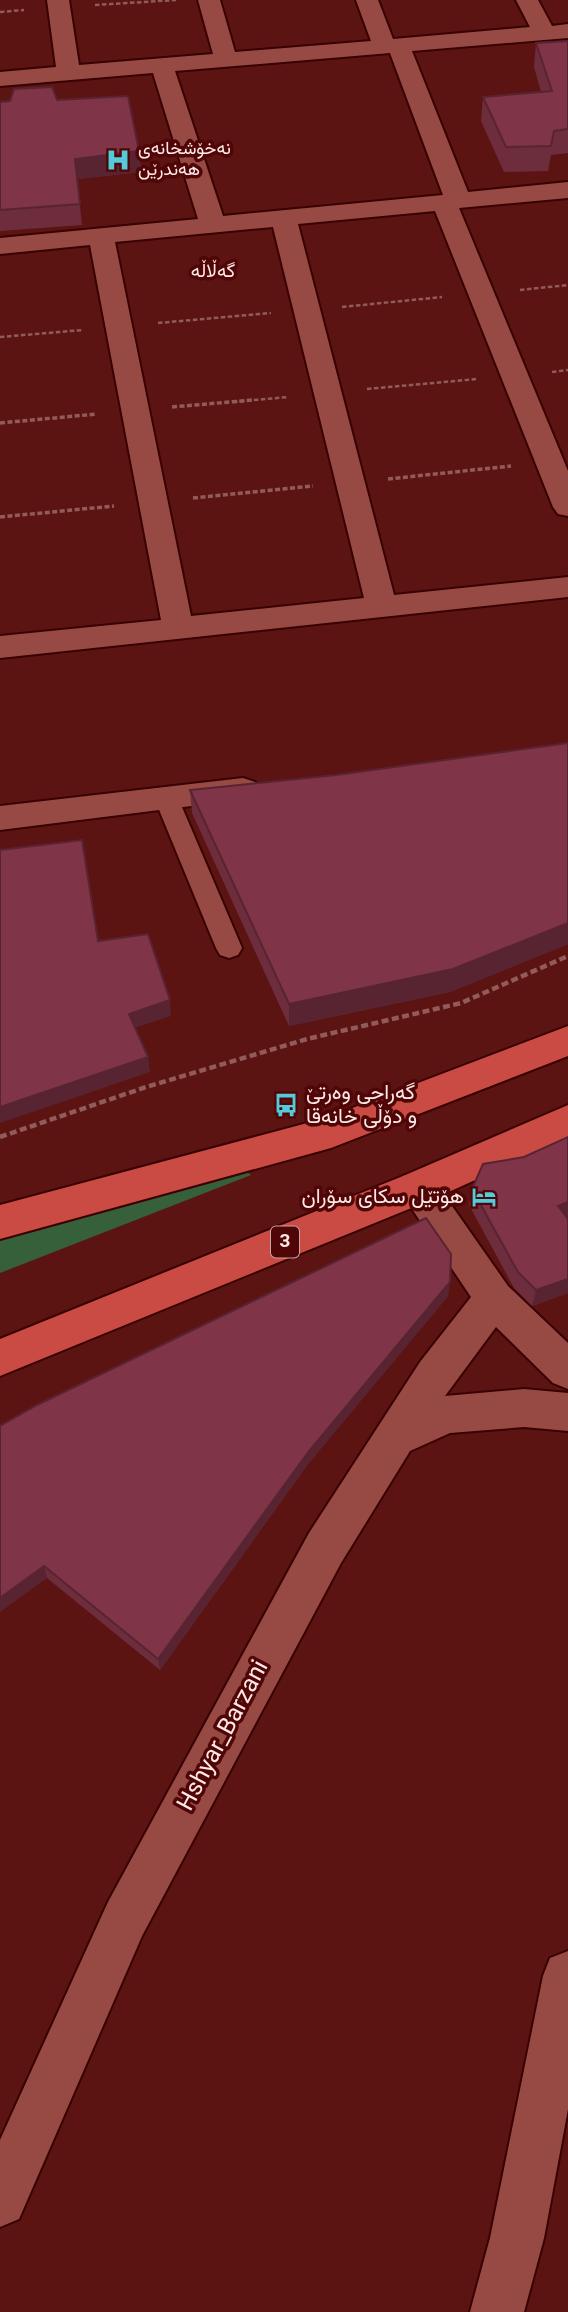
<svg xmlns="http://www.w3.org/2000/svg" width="568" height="2312" font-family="Georgia,Vazirmatn,serif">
	<rect width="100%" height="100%" fill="#5c1412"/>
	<!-- green -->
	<path fill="#35603a" d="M239 1166 251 1175 0 1273V1231Z"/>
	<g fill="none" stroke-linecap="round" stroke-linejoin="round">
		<!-- service casing -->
		<g stroke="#380203" stroke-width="4">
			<path id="service" d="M167 791 176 794 179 800 242 948 238 955 229 958 220 955 216 948 155 800 158 794Z"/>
		</g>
		<!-- minor casing -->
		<g stroke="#380203" stroke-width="4">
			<path id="minor" d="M47 0H69L79 65 213 54 198 0H220L235 52 371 41 356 0H378L393 39 530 27 516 0H538L552 26 568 24V38L412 51 468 192 568 182V198L459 208 568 471V516L558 514 553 507 435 211 298 224 394 595 568 577V597L0 658V636L161 620 90 245 0 254V238L198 219 153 73 0 86V72L56 67ZM390 53 443 195 223 216 175 71ZM273 227 364 598 191 616 115 242Z
				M243 778 255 782 260 790 255 798 0 830V806Z
				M417 1172 431 1176 508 1286 568 1343V1389L553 1383 496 1327 445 1396 524 1389 568 1393V1431L524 1427 450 1433 410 1451 341 1563 142 1936 19 2219 0 2227V2140L108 1902 309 1533 420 1362 471 1297 398 1188 403 1176Z
				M568 1951V2109L544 2238 524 2312H470L490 2238 543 1976 550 1958Z"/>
		</g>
		<!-- trunk casing -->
		<g stroke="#380203" stroke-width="4">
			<path id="trunk" d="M568 1026V1056L331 1148 0 1239V1205L326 1118Z
				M568 1105V1138L431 1200 0 1376V1339L403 1176Z"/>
		</g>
		<!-- path-far2 -->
		<path stroke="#915b59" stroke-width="2.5" stroke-dasharray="4.5 2.5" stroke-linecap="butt" d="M95 5 176 0
			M0 12 24 10
			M520 290 568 285
			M342 307 442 297
			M158 323 271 313
			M0 337 83 330
			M552 372 568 370
			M367 389 477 379
			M233 402 288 397"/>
		<!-- path-far1 -->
		<path stroke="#915b59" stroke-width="3.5" stroke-dasharray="5 2.5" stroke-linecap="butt" d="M172 407 253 400
			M0 423 97 414
			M388 479 511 466
			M193 498 313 486
			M0 517 114 506"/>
		<!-- path -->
		<path stroke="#915b59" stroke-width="4.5" stroke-dasharray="7 3.5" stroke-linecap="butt" d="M0 1137 146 1087 307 1039 461 1003 568 956"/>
		<!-- service -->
		<use href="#service" fill="#974a43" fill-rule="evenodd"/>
		<!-- minor -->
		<use href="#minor" fill="#974a43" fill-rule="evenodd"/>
		<!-- trunk -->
		<use href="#trunk" fill="#ca4b43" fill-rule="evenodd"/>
	</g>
	<!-- wall -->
	<path fill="#6d2d3d" d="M568 41V153L551 155 548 171 504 172 481 121 483 97 541 92 534 67 536 43Z
		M57 100 139 151 141 172 77 179 82 225 0 231V102Z
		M568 743V944L450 992 289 1026 192 813 190 790 336 775Z
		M472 1189 567 1218 568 1219V1293L532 1306 514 1288 469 1205Z
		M448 1296 308 1464 160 1670 47 1578 0 1426Z"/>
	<!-- shaded-wall -->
	<path fill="#592432" d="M139 151 141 172 77 179 75 159Z
		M568 923V944L450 992 289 1026V1004Z
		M170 1000 171 1016 131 1029 129 1014Z
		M148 1057 150 1072 0 1123V1107Z
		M568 1202V1217L555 1223 558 1206Z
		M568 1279V1293L532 1306 536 1290Z
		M450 1282 448 1296 308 1464 160 1670 158 1659 309 1451Z
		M44 1566 47 1578 0 1612V1598Z"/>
	<!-- building -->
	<path fill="#7f3447" stroke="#592432" stroke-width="2" d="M568 41V129L554 131 551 146 506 147 483 97 552 91 536 43Z
		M52 87 57 100 128 96 139 151 75 159 80 204 0 210V102L10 101 14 89Z
		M568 743V923L453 969 289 1004 190 790 336 775Z
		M82 840 98 941 148 934 170 1000 129 1014 148 1057 0 1107V850Z
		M568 1137V1202L558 1206 568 1219V1279L536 1290 518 1272 472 1189 483 1164 524 1157Z
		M426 1218 451 1254 450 1282 309 1451 158 1659 44 1566 0 1598V1426L37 1405Z"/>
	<!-- icons -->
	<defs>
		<g id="hospital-bare" transform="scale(1.89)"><path d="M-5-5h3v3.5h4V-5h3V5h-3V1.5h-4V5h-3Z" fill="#53cbda" stroke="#500607" stroke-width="2.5" paint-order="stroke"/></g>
		<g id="bus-bare" transform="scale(1.89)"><path d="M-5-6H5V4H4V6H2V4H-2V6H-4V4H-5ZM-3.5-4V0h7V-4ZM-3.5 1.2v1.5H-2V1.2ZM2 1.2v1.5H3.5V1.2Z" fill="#53cbda" stroke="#500607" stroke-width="2.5" paint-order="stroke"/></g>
		<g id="hotel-bare" transform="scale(1.89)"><path d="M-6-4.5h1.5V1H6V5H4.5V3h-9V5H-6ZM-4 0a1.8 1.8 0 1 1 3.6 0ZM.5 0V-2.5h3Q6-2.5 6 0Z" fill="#53cbda" stroke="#500607" stroke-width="2.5" paint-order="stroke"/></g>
	</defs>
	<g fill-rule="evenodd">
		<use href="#hospital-bare" x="118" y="160"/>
		<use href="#bus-bare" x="286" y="1105"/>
		<use href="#hotel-bare" x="484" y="1197"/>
	</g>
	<g text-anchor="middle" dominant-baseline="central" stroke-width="7" stroke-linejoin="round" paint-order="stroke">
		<!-- far-poi labels -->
		<g font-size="18" fill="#fdeae7" stroke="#500607" text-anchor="start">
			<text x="138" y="150">نەخۆشخانەی<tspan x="138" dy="21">هەندرێن</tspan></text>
		</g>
		<!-- far-neighbourhood labels -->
		<g font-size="19" fill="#fdeae7" stroke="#500607">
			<text x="213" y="272">گەڵاڵە</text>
		</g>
		<!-- shield labels -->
		<rect fill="#500607" stroke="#c9a6a4" stroke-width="2" x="271" y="1226.5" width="28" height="31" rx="5"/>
		<g font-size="19" font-weight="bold" fill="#fdeae7">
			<text x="285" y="1242">3</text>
		</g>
		<!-- poi labels -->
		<g font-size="21" fill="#fdeae7" stroke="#500607" text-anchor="start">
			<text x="306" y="1093">گەراجی وەرتێ<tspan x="306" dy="24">و دۆڵی خانەقا</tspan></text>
			<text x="464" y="1197" text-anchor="end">هۆتێل سکای سۆران</text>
		</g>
		<!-- near-street labels -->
		<g font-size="24" fill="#fdeae7" stroke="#500607">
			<text transform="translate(224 1736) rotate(-62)">Hshyar_Barzani</text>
		</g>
	</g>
</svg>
